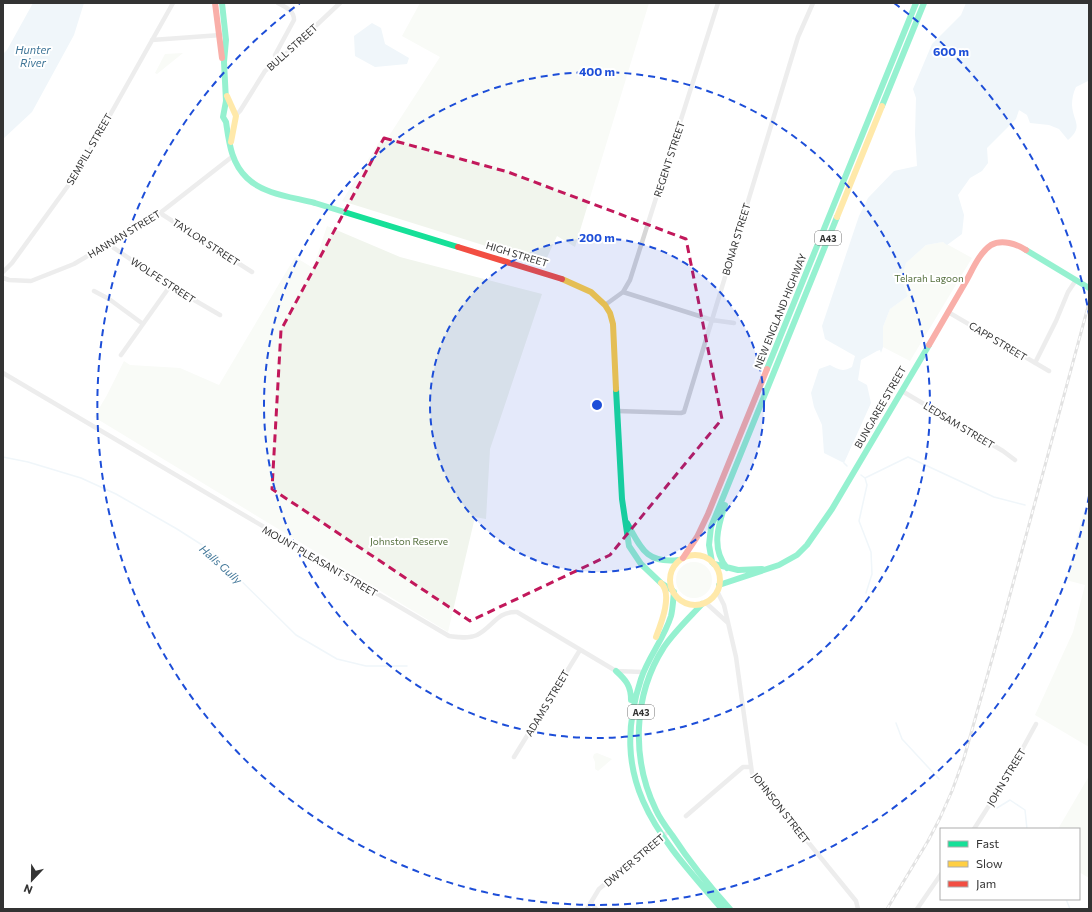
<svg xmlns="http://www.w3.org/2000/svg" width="1092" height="912" font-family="Commissioner,sans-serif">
	<rect width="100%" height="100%" fill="#fff"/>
	<!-- green -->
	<path fill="#f1f5ed" d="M420 3H649L575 247 557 236 544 264 342 201 381 139 385 142 440 57 402 36Z
		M183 53 157 74 155 73 165 54Z
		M327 226 400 257 542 294 490 449 486 519 475 517 448 632 94 417 107 395 124 361 130 365 180 368 219 385 295 257 313 268Z
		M943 242 972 258 910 361 883 347V327L890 309 908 296 900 279 906 263 926 245Z
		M1084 510 1089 512V747L1035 715 1073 632 1085 585 1066 580Z
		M676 580a18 18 0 1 1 36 0a18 18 0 1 1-36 0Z
		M597 753 612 759 598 771 595 769V762L593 757 594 754Z
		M1089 776V878L1079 872V829H1058Z"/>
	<!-- water -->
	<path fill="#ddebf3" d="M33 3H84L74 35 32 112 3 139V54L7 50Z
		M966 3H1089V78L1088 81 1076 87C1073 93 1072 99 1072 105 1073 122 1084 126 1068 140L1059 129 1049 125 1030 123 1027 115 1019 110 1016 119 987 148 988 163 982 171 970 178 958 195 964 215 962 234 947 245 943 242 926 245 906 263 901 279 908 296 890 309 883 327V347L881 353 880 350 877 351 861 360 858 380 867 385 871 403 844 463 824 453 822 425 814 407 811 393 819 369 830 365C839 370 843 372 852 367L855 356 825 339 822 326 859 216 868 198 894 171 917 166 915 134 916 98 913 89 932 44 961 15Z
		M372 23 381 28 385 44 409 58 407 64 375 67 355 56 354 36Z"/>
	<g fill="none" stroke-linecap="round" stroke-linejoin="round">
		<!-- stream -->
		<path stroke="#ddebf3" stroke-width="1.5" d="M3 457 28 462 81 478 116 494 177 529 210 550 296 635 337 659 366 666H407
			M844 463 847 466
			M861 475 865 478 867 485 859 521 871 552 872 574 866 593
			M865 478 908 457 994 497 1025 505
			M896 723 902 739 939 779
			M997 808 1010 800 1025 810 1027 829
			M1066 899 1070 909"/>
		<!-- street -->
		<path stroke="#d7d7d7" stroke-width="4.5" d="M152 40 221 35
			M276 61 275 55 294 20C294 10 285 7 278 3
			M236 115 240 111 265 71 289 51 340 3
			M160 213 252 272
			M108 244 170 286 220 315
			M3 272 12 263 78 172 173 3
			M3 278 9 280 31 281 74 264 160 213 233 156
			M94 291 109 299 143 324
			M623 292 712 320 734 323
			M605 305 623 292 630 280 718 3
			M948 312 1049 371
			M121 355 170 286
			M1035 363 1056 321 1068 292 1076 280
			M3 373 449 636C458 637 468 639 477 635 493 627 497 611 517 612L616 671 643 672
			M902 391 1003 451 1015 460
			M617 411 681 413 684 412 798 37 813 3
			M717 591 724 605 736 657 752 773 856 901 858 909
			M705 602 727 622
			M514 757 580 650
			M686 816 743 767H750
			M974 829 1006 779 1036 724
			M591 902 596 909
			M587 909 599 889 669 831
			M917 909 941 874"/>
		<!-- fast -->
		<path stroke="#16e098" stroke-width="6" d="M222 3 226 40 224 62 226 101 223 117 226 122C229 142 231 163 247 178 265 195 293 197 315 203 363 218 410 232 458 247
			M882 106 924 3
			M1026 250 1089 288
			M767 369 916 3
			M616 389 622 499 629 546 641 564 661 583 672 590
			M725 505C718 526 711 549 727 568
			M627 523C641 548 646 564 679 560
			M712 562 709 545 711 527 837 217
			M714 564 738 570 762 569
			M719 585 779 565 797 555 807 545 832 509 929 345
			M674 592C673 600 673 608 671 616 664 639 648 657 641 679 607 783 659 836 722 909
			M702 604C689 618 675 631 664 647 633 695 631 759 656 810 660 819 666 827 672 835 689 861 709 886 730 909
			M616 671C626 680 631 686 631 700"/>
		<!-- slow -->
		<path stroke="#ffcf43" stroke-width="6" d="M227 96 236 116 231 142
			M837 217 882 106
			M562 279 591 292 605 305 610 313 613 324 616 389
			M670 580a25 25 0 1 1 50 0a25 25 0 1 1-50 0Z
			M656 637C661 624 673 594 661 583"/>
		<!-- jam -->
		<path stroke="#f24e42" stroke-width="6" d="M215 3 222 58
			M458 247 562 279
			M929 345C941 324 953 304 965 283 972 271 979 253 991 245 1002 239 1017 244 1026 250
			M683 558 697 537 708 514 767 369"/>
		<!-- rail casing -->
		<g stroke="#bebebe" stroke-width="3">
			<path id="rail" d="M887 909 928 841 940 818 952 791 964 758 1004 617 1089 303"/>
		</g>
		<!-- rail -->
		<use href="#rail" stroke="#fff" stroke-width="1.5" stroke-dasharray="4.5" stroke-linecap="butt"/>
	</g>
	<!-- marked area -->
	<path d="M0 0H1092V912H0ZM384 138 508 172 686 239 722 419 610 555 470 621 272 489 281 330Z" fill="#fff" fill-opacity=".55" fill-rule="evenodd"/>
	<path fill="none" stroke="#c2185b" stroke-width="3" stroke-dasharray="8 5" stroke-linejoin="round" d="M384 138 508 172 686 239 722 419 610 555 470 621 272 489 281 330Z"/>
	<!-- distance rings -->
	<circle cx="597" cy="405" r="167" fill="#1d4ed8" fill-opacity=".12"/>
	<g fill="none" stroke="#1d4ed8" stroke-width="2" stroke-dasharray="7 5">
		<circle cx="597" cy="405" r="167"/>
		<circle cx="597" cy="405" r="333"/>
		<path d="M1089 496A500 500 0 1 1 300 3M894 3A500 500 0 0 1 1089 314"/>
	</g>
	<g text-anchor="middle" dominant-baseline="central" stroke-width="4" stroke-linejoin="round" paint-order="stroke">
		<!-- shield labels -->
		<g fill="#fff" stroke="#707070" stroke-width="1">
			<rect x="815" y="231" width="26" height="14" rx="3"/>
			<rect x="628" y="705" width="26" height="14" rx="3"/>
		</g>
		<g font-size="9" font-weight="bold" fill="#333">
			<text x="828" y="238">A43</text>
			<text x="641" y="712">A43</text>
		</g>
		<!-- street labels -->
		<g font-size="10" fill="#333" stroke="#fff">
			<text transform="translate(292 47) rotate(-42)">BULL STREET</text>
			<text transform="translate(89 149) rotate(-60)">SEMPILL STREET</text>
			<text transform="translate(669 159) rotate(-72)">REGENT STREET</text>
			<text transform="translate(124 234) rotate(-31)">HANNAN STREET</text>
			<text transform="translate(736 239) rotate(-73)">BONAR STREET</text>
			<text transform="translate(206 242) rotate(33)">TAYLOR STREET</text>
			<text transform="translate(517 254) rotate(17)">HIGH STREET</text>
			<text transform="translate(163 280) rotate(33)">WOLFE STREET</text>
			<text transform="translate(780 311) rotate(-68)">NEW ENGLAND HIGHWAY</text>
			<text transform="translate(998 341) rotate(31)">CAPP STREET</text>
			<text transform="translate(880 407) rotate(-60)">BUNGAREE STREET</text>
			<text transform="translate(959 425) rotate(31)">LEDSAM STREET</text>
			<text transform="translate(320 561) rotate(30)">MOUNT PLEASANT STREET</text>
			<text transform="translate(547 703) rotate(-59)">ADAMS STREET</text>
			<text transform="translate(1006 777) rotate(-59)">JOHN STREET</text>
			<text transform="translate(781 808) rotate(52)">JOHNSON STREET</text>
			<text transform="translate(634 860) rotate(-40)">DWYER STREET</text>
		</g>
		<!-- park labels -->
		<g font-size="10" fill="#56703f" stroke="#fff">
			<text x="929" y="278">Telarah Lagoon</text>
			<text x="409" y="541">Johnston Reserve</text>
		</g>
		<!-- water labels -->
		<g font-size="11" font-style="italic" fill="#3f7597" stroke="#fff">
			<text x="33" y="49">Hunter<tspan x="33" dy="13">River</tspan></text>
			<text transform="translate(221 564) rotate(42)">Halls Gully</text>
		</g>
	</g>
	<circle cx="597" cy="405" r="6" fill="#1d4ed8" stroke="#fff" stroke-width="2"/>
	<g font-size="12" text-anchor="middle" font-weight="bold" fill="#1d4ed8" stroke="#fff" stroke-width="4" stroke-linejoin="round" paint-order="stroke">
		<text x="951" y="56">600 m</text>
		<text x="597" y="76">400 m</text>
		<text x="597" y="242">200 m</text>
	</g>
	<!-- border -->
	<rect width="1092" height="912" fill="none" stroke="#333333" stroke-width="8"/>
	<!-- legend -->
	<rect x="940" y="828" width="140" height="72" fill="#ffffff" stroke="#adadad"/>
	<rect x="948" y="841" width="20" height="6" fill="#16e098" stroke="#adadad"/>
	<text x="976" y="848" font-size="12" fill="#333333">Fast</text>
	<rect x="948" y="861" width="20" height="6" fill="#ffcf43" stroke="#adadad"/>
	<text x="976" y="868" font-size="12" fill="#333333">Slow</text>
	<rect x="948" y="881" width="20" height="6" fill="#f24e42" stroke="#adadad"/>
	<text x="976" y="888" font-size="12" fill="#333333">Jam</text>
	<!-- north arrow -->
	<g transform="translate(32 880) rotate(202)" stroke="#ffffff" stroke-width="3" paint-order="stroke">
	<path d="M0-3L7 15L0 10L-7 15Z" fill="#333333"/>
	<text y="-6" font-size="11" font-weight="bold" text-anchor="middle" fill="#333333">N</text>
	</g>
</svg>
